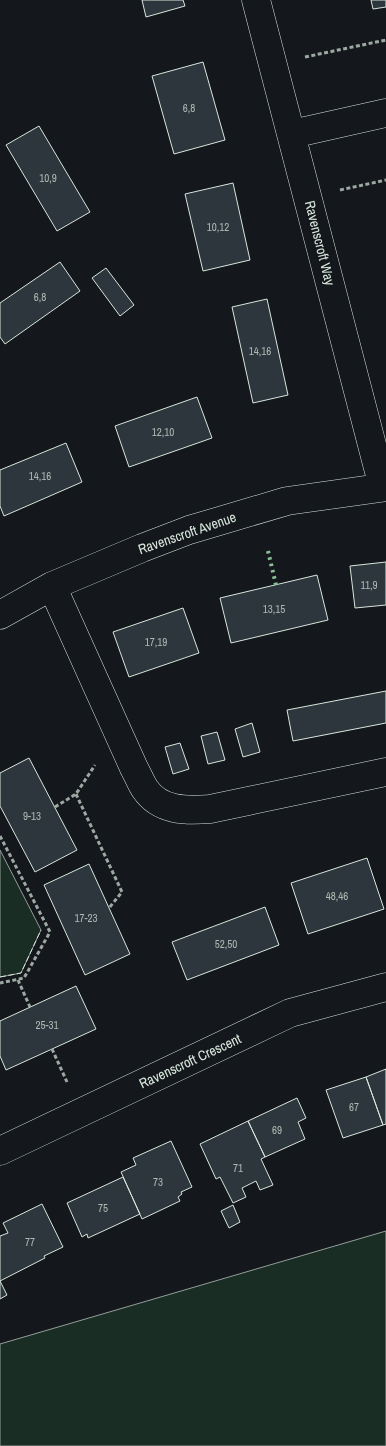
<svg xmlns="http://www.w3.org/2000/svg" width="386" height="1446" font-family="'Archivo Narrow',sans-serif">
	<rect width="100%" height="100%" fill="#14181c"/>
	<!-- green -->
	<path fill="#1a2d24" stroke="#939e99" d="M0 850 41 930 21 973 0 977Z
		M386 1231V1446H0V1344Z"/>
	<!-- building -->
	<path fill="#2c363c" stroke="#d8e6dc" d="M142 0H183L185 6 146 17Z
		M371 0H386V7L373 9Z
		M203 62 225 140 174 154 152 76Z
		M39 126 90 212 57 231 6 145Z
		M233 183 250 260 203 271 185 194Z
		M60 262 80 291 5 344 0 337V303Z
		M106 268 134 305 120 316 92 278Z
		M267 299 288 395 253 403 232 307Z
		M197 397 212 438 129 467 115 426Z
		M66 443 82 482 4 516 0 506V470Z
		M386 562V605L355 608 350 566Z
		M317 575 328 620 231 643 220 598Z
		M183 608 199 653 129 677 113 632Z
		M386 691V723L293 741 287 710Z
		M252 723 260 752 243 757 235 729Z
		M217 732 225 760 208 764 201 736Z
		M180 743 189 769 173 774 165 747Z
		M29 758 77 850 35 872 0 806V773Z
		M367 858 384 909 308 934 291 883Z
		M89 864 130 954 85 975 44 885Z
		M265 907 279 945 187 980 172 942Z
		M76 986 96 1029 6 1070 0 1056V1021Z
		M386 1069V1124L383 1125 366 1077Z
		M366 1077 383 1125 343 1138 326 1090Z
		M297 1098 306 1118 298 1122 305 1139 265 1157 248 1121Z
		M248 1121 265 1157 261 1159 273 1185 260 1190 256 1181 242 1188 246 1197 233 1203 220 1177 216 1179 200 1144Z
		M171 1141 192 1187 181 1192 182 1194 178 1197 180 1201 142 1219 121 1172 136 1165 133 1158Z
		M123 1177 140 1214 88 1238 87 1234 82 1237 67 1203Z
		M42 1204 63 1247 44 1256 45 1258 0 1281V1236L8 1233 3 1223Z
		M233 1205 240 1222 229 1228 221 1211Z
		M0 1281 7 1295 0 1299Z"/>
	<g fill="none" stroke-linecap="round" stroke-linejoin="round">
		<!-- minor casing -->
		<g stroke="#d8e6dc" stroke-width="29">
			<path id="minor" d="M256 0 383 487
				M292 134 386 113
				M52 586 134 768C138 775 141 783 145 789 160 811 186 811 210 809L386 772
				M0 615 52 586 142 548 189 530 287 501 386 487
				M0 1151 290 1013 386 987"/>
		</g>
		<!-- path -->
		<path stroke="#9da8a2" stroke-width="3" stroke-dasharray="4 2.5" stroke-linecap="butt" d="M305 57 386 40
			M340 190 386 180
			M76 794 122 892 109 908
			M55 807 76 794 95 765
			M0 836 50 932 24 978 0 983
			M18 980 30 1007
			M52 1049 67 1082"/>
		<!-- minor -->
		<use href="#minor" stroke="#14181c" stroke-width="28"/>
		<!-- hedge -->
		<path stroke="#8ac095" stroke-width="4" stroke-dasharray="2.5 4" stroke-linecap="butt" d="M268 551 276 585"/>
		<!-- fence -->
		<path stroke="#d8e6dc" stroke-width="1" stroke-dasharray="6 2.5" stroke-linecap="butt" d="M0 977 21 973 41 930"/>
	</g>
	<g text-anchor="middle" dominant-baseline="central" stroke-width="4" stroke-linejoin="round" paint-order="stroke">
		<!-- number labels -->
		<g font-size="11" fill="#adbab4">
			<text x="189" y="108">6,8</text>
			<text x="48" y="178">10,9</text>
			<text x="218" y="227">10,12</text>
			<text x="40" y="297">6,8</text>
			<text x="260" y="351">14,16</text>
			<text x="163" y="432">12,10</text>
			<text x="40" y="476">14,16</text>
			<text x="369" y="585">11,9</text>
			<text x="274" y="609">13,15</text>
			<text x="156" y="642">17,19</text>
			<text x="32" y="816">9-13</text>
			<text x="337" y="896">48,46</text>
			<text x="86" y="918">17-23</text>
			<text x="226" y="944">52,50</text>
			<text x="47" y="1025">25-31</text>
			<text x="354" y="1107">67</text>
			<text x="277" y="1130">69</text>
			<text x="238" y="1168">71</text>
			<text x="158" y="1182">73</text>
			<text x="103" y="1208">75</text>
			<text x="30" y="1242">77</text>
		</g>
		<!-- street labels -->
		<g font-size="14" fill="#d8e6dc" stroke="#14181c">
			<text transform="translate(320 243) rotate(76)">Ravenscroft Way</text>
			<text transform="translate(187 533) rotate(-19)">Ravenscroft Avenue</text>
			<text transform="translate(190 1061) rotate(-25)">Ravenscroft Crescent</text>
		</g>
	</g>
</svg>
